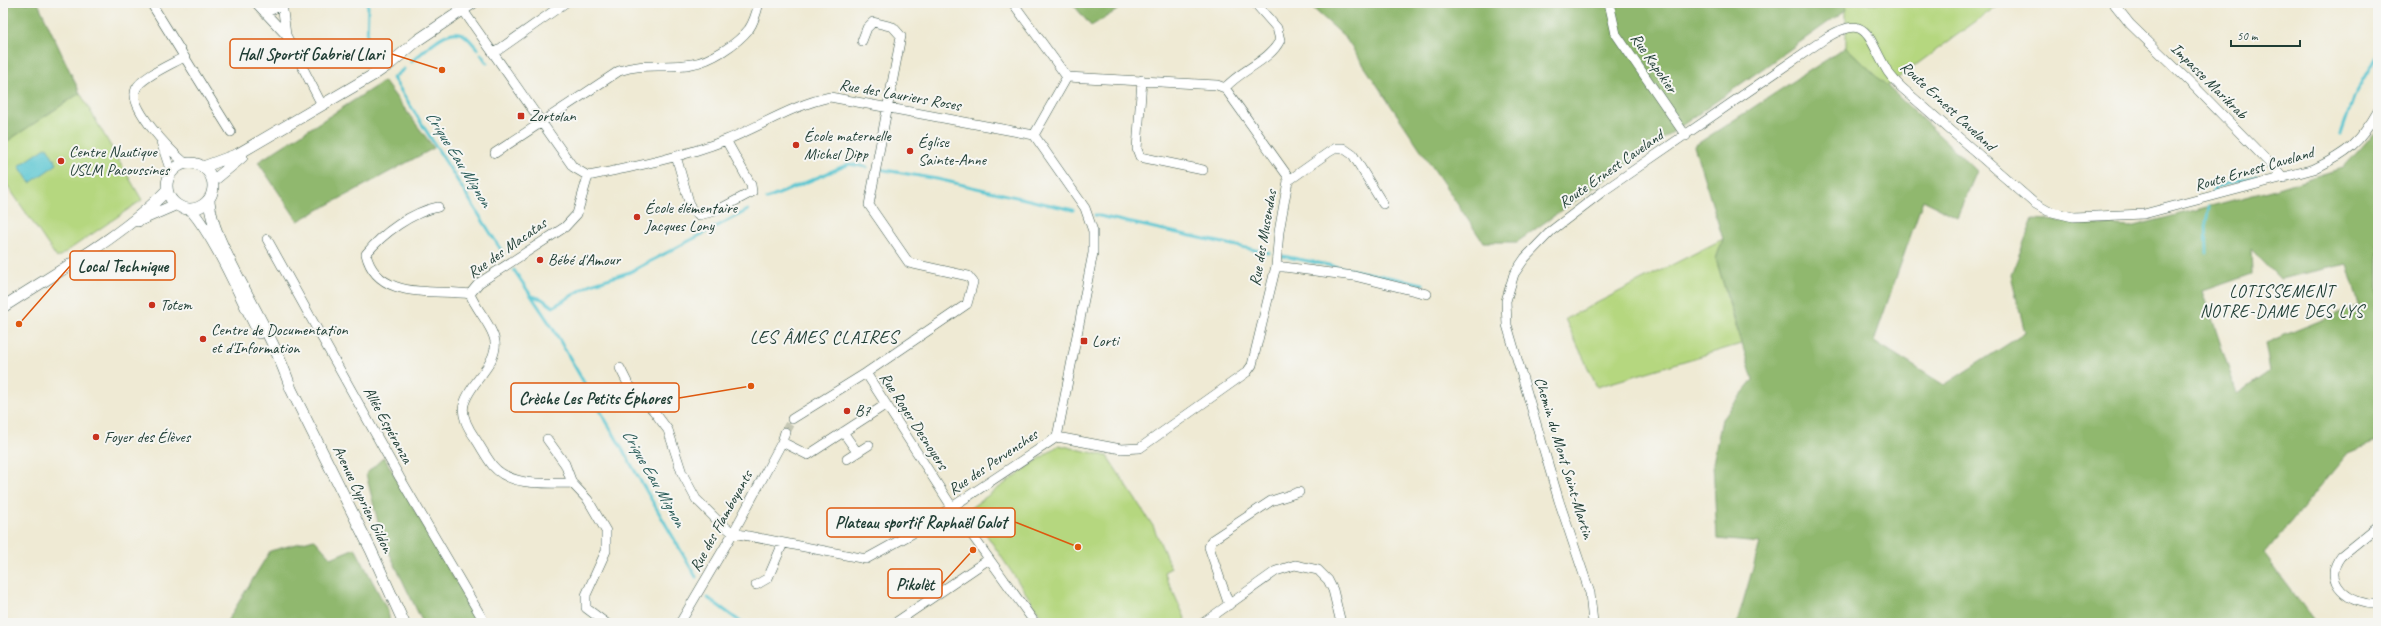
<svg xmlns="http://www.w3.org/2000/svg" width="2381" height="626" font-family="Caveat,sans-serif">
	<rect width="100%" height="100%" fill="#f6f6f2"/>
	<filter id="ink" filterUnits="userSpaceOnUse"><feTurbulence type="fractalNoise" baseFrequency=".025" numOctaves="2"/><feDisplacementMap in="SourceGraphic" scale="8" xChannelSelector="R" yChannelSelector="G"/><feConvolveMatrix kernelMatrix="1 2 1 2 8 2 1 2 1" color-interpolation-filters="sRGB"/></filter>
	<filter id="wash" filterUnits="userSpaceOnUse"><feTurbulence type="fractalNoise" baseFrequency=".012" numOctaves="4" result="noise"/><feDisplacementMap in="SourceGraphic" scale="16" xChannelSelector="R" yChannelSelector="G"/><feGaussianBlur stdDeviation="0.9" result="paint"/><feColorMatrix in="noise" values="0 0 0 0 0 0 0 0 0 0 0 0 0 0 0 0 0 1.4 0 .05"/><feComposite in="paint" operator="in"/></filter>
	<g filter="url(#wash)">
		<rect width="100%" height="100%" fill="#efead4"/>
		<!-- green -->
		<path fill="#b5d77f" stroke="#6a8a5a" d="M1846 3H2001L1887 86 1846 47Z
			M80 93 142 200 57 258 3 179V144Z
			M1723 239 1716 259 1741 344 1597 387 1565 319Z
			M1059 445 1107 456 1153 526 1171 568 1164 572 1186 620 1182 623H1046L969 509Z"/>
		<!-- forest -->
		<path fill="#90b86e" stroke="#587a51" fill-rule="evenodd" d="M3 3H38L80 93 3 144Z
			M1072 3H1129L1091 26Z
			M1307 3H1846L1847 9 1517 242H1483L1344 36Z
			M1846 47 1977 171 1957 217 1923 200 1874 341 1944 385 2025 333 2011 275 2033 219 2130 227 2272 190 2343 168 2378 129V441L2348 453 2264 554 2316 623H1737L1760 543 1717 539 1713 463 1722 419 1753 380 1716 259 1723 239 1694 146ZM2251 249 2280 279 2347 264 2359 305 2265 343 2270 371 2237 394 2203 291 2252 274Z
			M384 81 434 148 298 221 258 162Z
			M384 457 480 623H423L382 538 366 474Z
			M314 539 331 558 355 548 388 611 390 623H226L270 551Z"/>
		<!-- water -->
		<path fill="#5ac6d2" stroke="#3c8283" d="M47 147 57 164 30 183 19 166Z"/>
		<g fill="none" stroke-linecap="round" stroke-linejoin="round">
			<!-- stream -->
			<path stroke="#5ac6d2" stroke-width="3" d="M368 3 367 47 376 59
				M481 54 487 63
				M411 62C423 53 445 27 462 34 468 36 473 45 478 49
				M404 69 393 78 503 253
				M2341 134 2354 97 2378 55
				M879 169 937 179 1073 210
				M2212 193 2215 187 2257 176
				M767 199 849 164 867 167
				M1095 215 1269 253
				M2207 253 2206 221 2209 207
				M1283 256 1423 284
				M514 270 552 327 696 577
				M532 296 542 299 553 307 591 284 630 272 748 210
				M708 598 742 623"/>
		</g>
	</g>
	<g filter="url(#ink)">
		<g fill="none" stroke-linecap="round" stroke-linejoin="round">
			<!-- minor-tunnel -->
			<path stroke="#c5c7b4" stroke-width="9" stroke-dasharray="9 4.5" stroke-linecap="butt" d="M785 432 792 419"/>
			<!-- minor casing -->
			<g stroke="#3e574c" stroke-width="10">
				<path id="minor" d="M151 3 231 132
					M256 3 286 35 322 105
					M282 3 286 35
					M458 3 573 167 588 176C634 167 683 157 726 140 761 126 793 105 830 97L1034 135 1085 208 1093 231V253L1057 437
					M1013 3 1067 77
					M1609 3 1616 34 1686 136
					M2117 3 2115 5 2130 24 2197 89 2284 178
					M265 13 282 5
					M494 53 565 3
					M184 57C172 64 141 77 136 89 127 107 172 152 185 163
					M1142 80 1137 149 1140 157 1203 170
					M1225 88C1240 70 1270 61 1280 40L1277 28 1255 3
					M1034 135 1067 77
					M161 142 171 172
					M495 153 619 71C645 62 667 69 692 64 711 61 737 44 749 29 754 22 757 11 759 3
					M676 156 691 209 699 215 716 211 752 192 751 185 726 140
					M588 176 577 214 565 227 479 283 470 294C476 310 498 332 495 348 492 369 470 383 464 404 461 416 468 428 475 438 481 447 486 457 493 466 511 487 547 483 572 483L588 500 606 531V551L586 595V608L606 623
					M1288 181 1329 152 1336 148H1343L1353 155 1383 204
					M438 207C412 212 383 233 366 254 377 301 434 289 470 294
					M267 239 400 478 485 623
					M1276 266 1354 276 1427 294
					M620 368 628 384 653 410 668 430 682 473 696 499 716 519 733 533 866 559 913 533 1057 437
					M866 373 952 507 1035 623
					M792 419 866 373 967 304 973 282 968 276 909 263 869 205 901 36 893 27 873 22 867 28 862 41
					M843 432 857 452
					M1057 437 1121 449 1140 448 1247 372 1252 365 1276 266 1279 232 1288 181 1287 175 1225 88 1217 85 1067 77
					M547 439 565 464 572 483
					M782 442 808 455 885 405
					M847 459 869 445
					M2378 526 2341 556C2320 583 2351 606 2378 604
					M756 585 768 578 783 543
					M1229 605 1209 547 1212 540 1271 501 1299 492
					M680 623 733 533 782 442 785 432
					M895 623 989 559
					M1203 623 1276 571 1295 565 1318 570 1328 580 1333 590 1341 623
					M1593 623 1590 593 1559 501 1507 325 1506 301 1514 274 1525 258 1551 231 1602 192 1823 40C1867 11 1867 36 1885 67 1889 75 1895 81 1901 87L2034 203 2048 211 2073 217 2144 214 2314 169C2347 153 2360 143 2378 111"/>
			</g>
			<!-- tertiary casing -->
			<g stroke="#3e574c" stroke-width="12">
				<path id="tertiary" d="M167 186a23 23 0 1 1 46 0a23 23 0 1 1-46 0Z
					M203 167 238 154 375 74 391 63 418 40 473 3
					M213 181 242 157
					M209 201C212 228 225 251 237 275 256 312 278 349 291 389L371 550 404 623
					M191 210C218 242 239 295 259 333
					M138 221 175 205
					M3 307C55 273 125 235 167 190"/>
			</g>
			<!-- minor -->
			<use href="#minor" stroke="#fff" stroke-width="9"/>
			<!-- tertiary -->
			<use href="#tertiary" stroke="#fff" stroke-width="11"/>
		</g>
	</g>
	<!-- markers -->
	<g fill="#c8321e" stroke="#f6f6f2" stroke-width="1.5">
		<rect x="517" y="112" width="8" height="8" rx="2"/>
		<circle cx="796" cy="145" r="4"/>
		<circle cx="910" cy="151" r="4"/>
		<circle cx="61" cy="161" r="4"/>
		<circle cx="637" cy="217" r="4"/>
		<circle cx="540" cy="260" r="4"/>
		<circle cx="152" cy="305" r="4"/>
		<circle cx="203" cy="339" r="4"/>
		<rect x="1080" y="337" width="8" height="8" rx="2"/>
		<circle cx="847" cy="411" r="4"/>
		<circle cx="96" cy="437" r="4"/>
	</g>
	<g text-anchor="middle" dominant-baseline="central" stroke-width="4" stroke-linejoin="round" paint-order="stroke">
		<!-- street labels -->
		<g font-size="16" fill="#1f3d34" stroke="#f6f6f2">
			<text transform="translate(1654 63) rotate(55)">Rue Kapokier</text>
			<text transform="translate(2209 81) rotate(45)">Impasse Marikrab</text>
			<text transform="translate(900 95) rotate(10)">Rue des Lauriers Roses</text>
			<text transform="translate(1948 106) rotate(43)">Route Ernest Caveland</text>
			<text transform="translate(1611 169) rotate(-35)">Route Ernest Caveland</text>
			<text transform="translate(2254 169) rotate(-16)">Route Ernest Caveland</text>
			<text transform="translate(1263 238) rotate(-80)">Rue des Musendas</text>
			<text transform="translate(507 248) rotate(-35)">Rue des Macatas</text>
			<text transform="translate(914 421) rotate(57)">Rue Roger Desnoyers</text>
			<text transform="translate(388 425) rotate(61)">Allée Espéranza</text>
			<text transform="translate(1564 458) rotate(73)">Chemin du Mont Saint-Martin</text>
			<text transform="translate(993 462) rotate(-34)">Rue des Pervenches</text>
			<text transform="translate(363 499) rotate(64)">Avenue Cyprien Gildon</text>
			<text transform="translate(721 521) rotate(-61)">Rue des Flamboyants</text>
		</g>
		<!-- poi labels -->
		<g font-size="16" fill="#1f3d34" stroke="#f6f6f2" text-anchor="start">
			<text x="529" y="116">Zortolan</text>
			<text x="804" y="136">École maternelle<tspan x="804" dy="18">Michel Dipp</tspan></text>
			<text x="918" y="142">Église<tspan x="918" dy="18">Sainte-Anne</tspan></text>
			<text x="69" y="152">Centre Nautique<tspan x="69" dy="18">USLM Pacoussines</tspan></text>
			<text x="645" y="208">École élémentaire<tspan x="645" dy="18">Jacques Lony</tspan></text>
			<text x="548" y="260">Bébé d'Amour</text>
			<text x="160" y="305">Totem</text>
			<text x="211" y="330">Centre de Documentation<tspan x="211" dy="18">et d'Information</tspan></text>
			<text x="1092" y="341">Lorti</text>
			<text x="855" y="411">B7</text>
			<text x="104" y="437">Foyer des Élèves</text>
		</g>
		<!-- water labels -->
		<g font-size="17" font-style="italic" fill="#2e5f5c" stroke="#f6f6f2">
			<text transform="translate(459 159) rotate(58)">Crique Eau Mignon</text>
			<text transform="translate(654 478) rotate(60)">Crique Eau Mignon</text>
		</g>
		<!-- neighbourhood labels -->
		<g font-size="17" letter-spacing="1" fill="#1f3d34" stroke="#f6f6f2">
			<text x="2282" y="291">LOTISSEMENT<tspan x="2282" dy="20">NOTRE-DAME DES LYS</tspan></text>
		</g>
		<!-- quarter labels -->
		<g font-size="18" letter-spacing="1" fill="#1f3d34" stroke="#f6f6f2">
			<text x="824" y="337">LES ÂMES CLAIRES</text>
		</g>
	</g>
	<!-- callouts -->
	<path fill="none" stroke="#de580e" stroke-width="1.5" d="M442 70L392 54M19 324L70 266M751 386L679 398M1078 547L1015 522M973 550L942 584"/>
	<g fill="#de580e" stroke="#f6f6f2" stroke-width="1.5">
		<circle cx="442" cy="70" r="4"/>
		<circle cx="19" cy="324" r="4"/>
		<circle cx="751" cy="386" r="4"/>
		<circle cx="1078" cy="547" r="4"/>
		<circle cx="973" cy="550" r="4"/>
	</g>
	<g fill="#f6f6f2" stroke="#de580e" stroke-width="1.5">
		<rect x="230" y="39" width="162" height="29" rx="4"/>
		<rect x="70" y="251" width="105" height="29" rx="4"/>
		<rect x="511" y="383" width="168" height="29" rx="4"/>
		<rect x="827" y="508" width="188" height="29" rx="4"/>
		<rect x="888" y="569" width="54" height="29" rx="4"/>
	</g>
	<g font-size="17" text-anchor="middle" font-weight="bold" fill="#1f3d34">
		<text x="311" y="60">Hall Sportif Gabriel Llari</text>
		<text x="123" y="272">Local Technique</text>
		<text x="595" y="404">Crèche Les Petits Éphores</text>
		<text x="921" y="528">Plateau sportif Raphaël Galot</text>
		<text x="915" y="590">Pikolèt</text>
	</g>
	<!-- margin -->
	<rect width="2381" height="626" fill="none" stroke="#f6f6f2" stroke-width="16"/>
	<!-- scale -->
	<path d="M2231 40v6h69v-6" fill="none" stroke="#1f3d34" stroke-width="2"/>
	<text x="2237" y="40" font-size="12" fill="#1f3d34" stroke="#f6f6f2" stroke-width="3" paint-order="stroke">50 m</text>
</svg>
